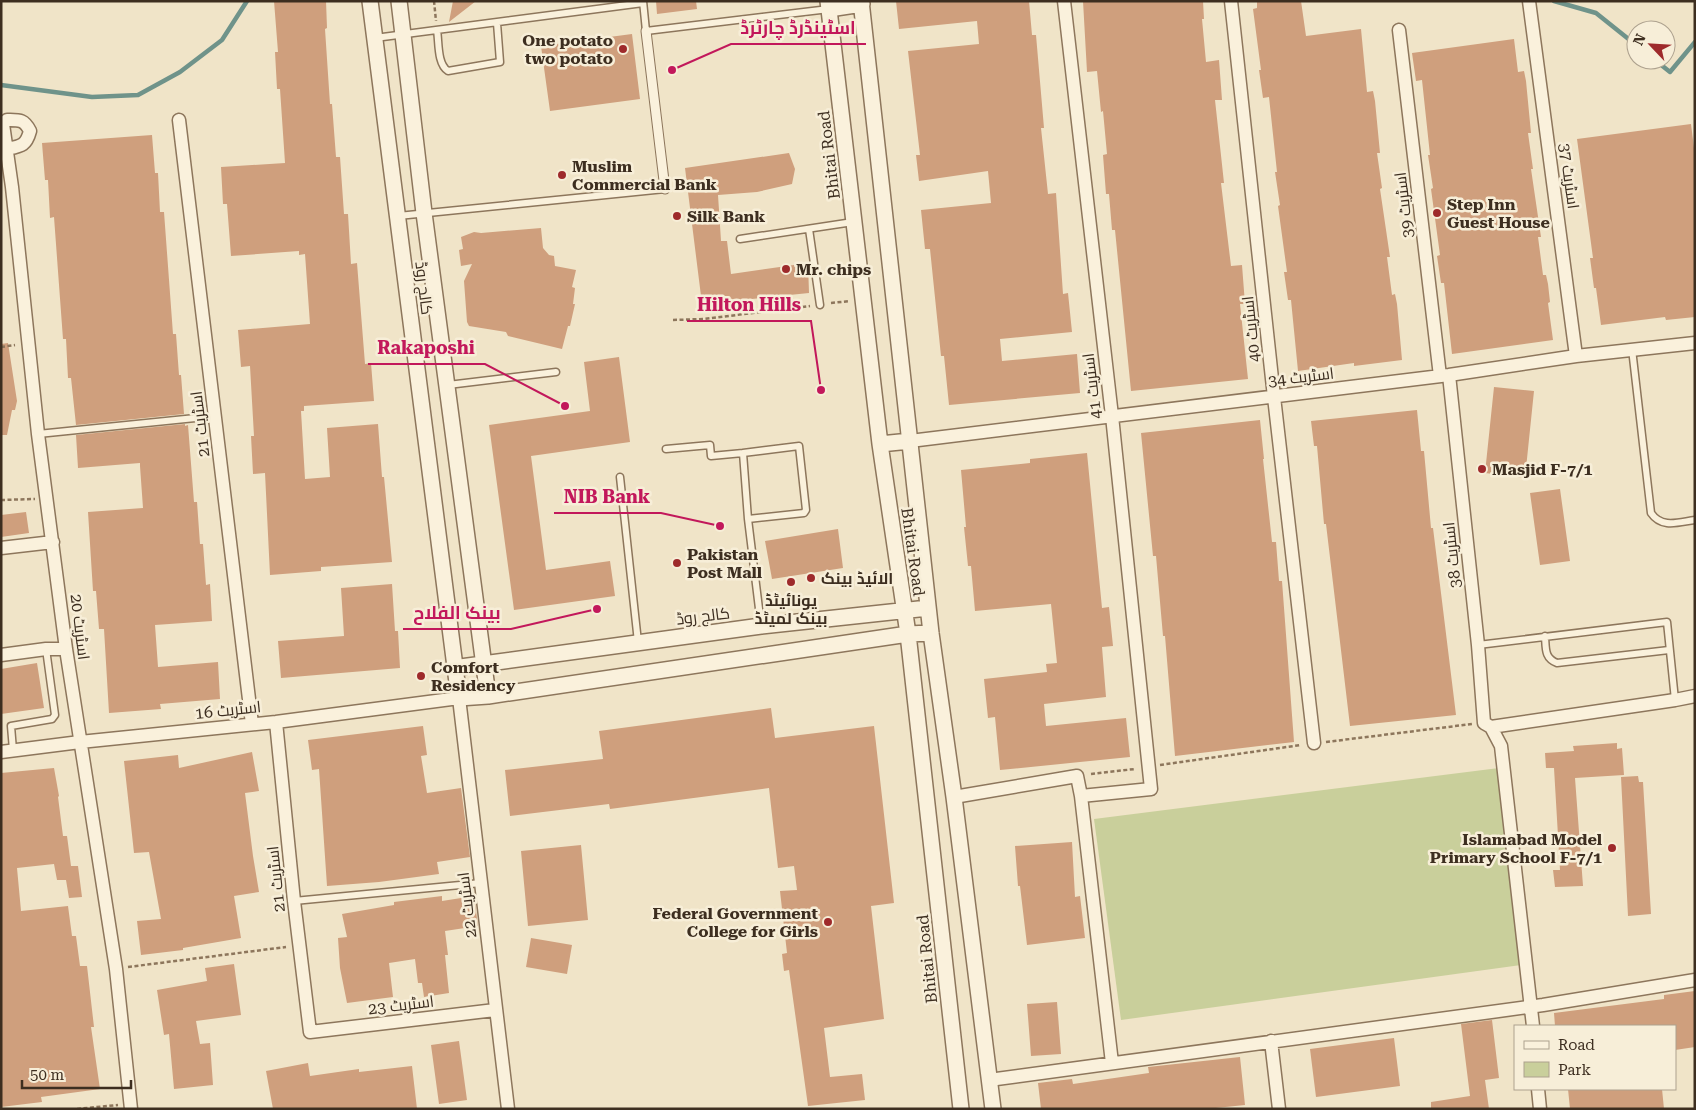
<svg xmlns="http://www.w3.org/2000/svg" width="1696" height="1110" font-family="'Roboto Serif',Cairo,serif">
	<rect width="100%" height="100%" fill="#f0e4c8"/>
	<!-- green -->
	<path fill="#c9cf9b" d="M1499 768 1521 965 1121 1020 1094 819Z"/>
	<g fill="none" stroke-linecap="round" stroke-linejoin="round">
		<!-- stream -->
		<path stroke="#6f938a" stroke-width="4.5" d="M1554 1 1596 13 1636 45
			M1655 60 1670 72 1695 42
			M1 85 92 97 138 95 180 72 222 40 247 1"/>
	</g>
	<!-- building -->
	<path fill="#cf9f7d" d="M274 1H326L327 28 325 29 330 104H332L336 157H340L344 214H348L351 264 357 263 365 364 371 363 374 401 304 406V411H301L305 479 330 477 327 428 378 424 382 477H384L392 562 321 567V571L270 575 265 473 253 474 251 436H254L250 366 241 367 238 330 310 324 305 254 299 255V251L231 256 227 204H223L221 167 285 163 280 89H277L275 52H278Z
		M453 1H476L449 22Z
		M656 1H696L697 9 657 14Z
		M896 1H1029L1032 35H1036L1044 128H1041L1048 194 1056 193 1063 294 1068 293 1072 332 1000 339 1002 361 1077 354 1080 393 949 405 944 356H941L930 249H925L921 210 991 203 988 171 919 181 916 155H920L908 51 979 44 977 21 899 29Z
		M1083 1H1203L1204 19H1202L1206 62 1219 60 1222 100H1215L1224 183H1221L1231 266 1242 265 1245 304H1240L1248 379 1131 391 1115 230H1112L1109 194H1106L1103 155 1107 154 1103 111 1101 112 1097 71 1087 72Z
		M1257 1H1301L1306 36 1361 29 1367 92 1373 91 1375 101 1380 153H1377L1382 188 1380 189 1390 257H1387L1392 295 1395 294 1397 304 1402 360 1354 366V363L1298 371 1291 300H1288L1284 272H1287L1278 206 1280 205 1275 172H1277L1269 97 1263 98 1259 70H1261L1253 9 1257 8Z
		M632 34 640 99 550 111 541 46Z
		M1514 39 1518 72 1524 71 1526 81 1531 133H1528L1533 169H1531L1541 237H1538L1543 275H1546L1548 284 1550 302 1548 303 1553 340 1452 354 1444 283H1441L1437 256 1440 255 1431 189 1433 188 1428 155H1430L1422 80 1416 81 1412 53Z
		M1691 124 1695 156V317L1666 320 1665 317 1601 325 1596 288H1594L1590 258H1593L1577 139Z
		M152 135 155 173H158L160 212H164L173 334H176L179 375H181L184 414 76 425 71 378H68L66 339H63L54 217 50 218 48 180H45L42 143Z
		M789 153 795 169 792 184 757 192 718 195 721 241H727L731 274 808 263 809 293 702 304 685 168Z
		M541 228 543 248 549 255 554 256 555 266 576 270 572 287 575 288 573 304H575L570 326H568L562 349 508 336 506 332 469 326 467 322 464 281 472 264 461 266 459 250 463 249 461 237 474 232 481 233Z
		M8 343 17 401 15 410H12L7 435H1V344Z
		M619 357 630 442 531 456 546 570 610 561 615 596 514 610 489 425 590 411 584 362Z
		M1494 387 1534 391 1525 478 1485 473Z
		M1417 410 1421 451H1424L1431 528H1433L1456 715 1350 726 1326 524H1324L1317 446H1314L1311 421Z
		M1260 420 1264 459H1263L1272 542H1276L1279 581H1282L1294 742 1175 756 1165 636H1163L1156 556H1153L1141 433Z
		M185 424V426L188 425 194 502H197L200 544H203L206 585 210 584 212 621 155 625 158 667 218 662 220 699 160 704 161 709 109 713 104 629H99L96 591H93L88 512 143 508 140 466V463L78 468 76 435Z
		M1087 453 1102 608 1109 607 1113 646 1102 647 1106 697 1044 704 1046 726 1126 718 1130 757 1000 770 995 717 988 718 984 679 1047 672 1046 664 1057 663 1051 604 975 611 971 566H968L964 527H966L961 470 1030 463V459Z
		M1560 489 1570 561 1540 565 1530 493Z
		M26 512 29 533 1 537V515Z
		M838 529 843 568 772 579 765 541Z
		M392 584 395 631H398L400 668 281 678 278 641 344 636 341 588Z
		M37 663 44 708 1 714V669Z
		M771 708 775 738 874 726 894 903 871 906 884 1019 824 1028 830 1077 862 1074 865 1100 808 1106 789 970 784 971 782 954 787 953 780 891 797 890 794 866 778 868 769 788 610 809 609 804 510 816 505 770 603 759 599 731Z
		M423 726 427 755 421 756 427 793 461 788 470 857 437 862 439 874 379 882 327 886 319 769 312 770 308 740Z
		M1617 743V749L1622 748 1624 775 1575 778 1583 886 1555 887 1553 870H1560L1554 768H1546L1545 753 1574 751 1573 746Z
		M252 752 259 791 245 793 253 856 259 892 234 896 241 938 183 948V950L141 955 137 921 161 919 149 852 134 853 124 761 178 755 179 768Z
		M54 768 59 796 58 797 63 836H67L71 866H78L82 897 69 898 66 880H57L54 864 17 868 21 911 68 906 72 936H76L80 966H87L94 1027H91L100 1089 41 1097 42 1102 1 1107V773Z
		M1638 776 1639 782H1643L1651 914 1628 916 1621 777Z
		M1072 842 1075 897 1080 896 1085 938 1027 945 1020 886H1018L1015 846Z
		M581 845 588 920 528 926 521 851Z
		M442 896V901L474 896 478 926 445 931 448 955H445L449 993 424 997 422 983H418L415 959 389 963 393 997 347 1003 340 968 338 938 347 937 342 914 394 905V902Z
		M531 938 572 945 567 974 526 967Z
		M234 964 241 1015 196 1021 200 1044 210 1043 213 1085 174 1089 169 1034 164 1035 157 990 207 981 205 968Z
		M1695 991V1047L1675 1050V1026H1555L1554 1013 1664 999V995Z
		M1057 1002 1061 1054 1031 1056 1027 1004Z
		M1492 1020 1499 1078 1485 1080 1489 1109H1431V1102L1470 1096 1461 1024Z
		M1394 1038 1400 1086 1316 1097 1310 1049Z
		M459 1041 467 1100 439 1104 431 1045Z
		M1240 1057 1245 1105 1206 1109H1041L1038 1083 1072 1079 1073 1084 1149 1073 1148 1067Z
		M308 1063 310 1076 359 1069V1072L412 1066 417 1109H273L266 1071Z
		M1568 1089H1662L1664 1109H1570Z"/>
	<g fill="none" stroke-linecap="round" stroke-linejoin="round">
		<!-- service casing -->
		<g stroke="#8d765c" stroke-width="9">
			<path id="service" d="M643 1 646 31 829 9
				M437 30C439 42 437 64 448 71L500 62 497 23
				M375 38 643 3
				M398 216 665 189
				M809 229 820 305
				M740 239 853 222
				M1632 349 1651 513C1662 529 1679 522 1695 520
				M448 385 556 372
				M38 434 215 416
				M666 449 710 445 711 456 743 453
				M620 477 638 642
				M748 519 804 513 806 510 799 446 743 453 748 519 761 625
				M1545 636C1546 648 1544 658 1557 663L1669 650
				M1478 645 1667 622 1675 700
				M13 750 11 726 52 719 55 715 46 649
				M294 901 481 883"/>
		</g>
		<!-- pedestrian casing -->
		<g stroke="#8d765c" stroke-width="11">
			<path id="pedestrian" d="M646 31 665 189"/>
		</g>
		<!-- minor casing -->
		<g stroke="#8d765c" stroke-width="15">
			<path id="minor" d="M1064 1 1112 416 1151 789 1081 796
				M1231 1 1274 397 1314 743
				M1529 1 1576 356
				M1399 30 1440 376
				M179 120 252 724
				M6 149C21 146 26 146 30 131 24 119 19 120 7 120L3 124 12 187 38 434 66 649 116 969 131 1109
				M1449 375 1478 645 1484 723 1491 727 1501 746 1533 1026
				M910 441 1449 375 1576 356 1695 343
				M1 548 53 542
				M1 655 46 649H66
				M276 722 294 901 310 1032 495 1010
				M1491 727 1675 700 1695 696
				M1 752 80 742 276 722 459 698 508 1109
				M954 797 1077 776 1081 796 1112 1063
				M1271 1041 1279 1109
				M989 1080 1543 1005 1695 980
				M1538 1089 1540 1109"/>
		</g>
		<!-- tertiary casing -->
		<g stroke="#8d765c" stroke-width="18">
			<path id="tertiary" d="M370 1 459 698 488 696 908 634 931 633
				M399 1 424 213 488 696
				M828 1 880 444 908 634 961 1109
				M861 1 931 633 954 797 993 1109
				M829 9 862 4
				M880 444 910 441
				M453 668 761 626 928 608"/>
		</g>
		<!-- path -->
		<path stroke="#8d765c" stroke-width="2.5" stroke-dasharray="4 2.5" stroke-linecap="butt" d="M434 1 436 21
			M831 303 850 301
			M673 320 704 319 810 306
			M1 347 15 345
			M1 500 35 499
			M1326 742 1472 724
			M1160 765 1301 745
			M1091 774 1135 769
			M128 967 286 947
			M77 1109 118 1105"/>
		<!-- service -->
		<use href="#service" stroke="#faf1dc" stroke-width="6"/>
		<!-- pedestrian -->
		<use href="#pedestrian" stroke="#faf1dc" stroke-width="9"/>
		<!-- minor -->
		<use href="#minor" stroke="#faf1dc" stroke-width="12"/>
		<!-- tertiary -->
		<use href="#tertiary" stroke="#faf1dc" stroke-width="15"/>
	</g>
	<!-- markers -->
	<g fill="#9e2a2b" stroke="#f7eed8" stroke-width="2">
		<circle cx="623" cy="49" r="5"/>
		<circle cx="562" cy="175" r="5"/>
		<circle cx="1437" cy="213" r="5"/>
		<circle cx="677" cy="216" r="5"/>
		<circle cx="786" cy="269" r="5"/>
		<circle cx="1482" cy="469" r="5"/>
		<circle cx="677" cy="563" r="5"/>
		<circle cx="811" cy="578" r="5"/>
		<circle cx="791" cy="582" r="5"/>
		<circle cx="421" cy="676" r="5"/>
		<circle cx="1612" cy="848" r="5"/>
		<circle cx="828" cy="922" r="5"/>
	</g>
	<g text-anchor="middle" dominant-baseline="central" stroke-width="5" stroke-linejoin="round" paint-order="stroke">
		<!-- poi labels -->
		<g font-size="16" font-weight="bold" fill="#3d2e20" stroke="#f7eed8" text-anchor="start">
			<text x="613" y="40" text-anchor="end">One potato<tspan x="613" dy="18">two potato</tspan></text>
			<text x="572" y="166">Muslim<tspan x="572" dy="18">Commercial Bank</tspan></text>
			<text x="1447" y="204">Step Inn<tspan x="1447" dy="18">Guest House</tspan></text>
			<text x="687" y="216">Silk Bank</text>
			<text x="796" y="269">Mr. chips</text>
			<text x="1492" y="469">Masjid F-7/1</text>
			<text x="687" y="554">Pakistan<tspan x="687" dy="18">Post Mall</tspan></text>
			<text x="821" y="578">الائیڈ بینک</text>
			<text x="791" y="600" text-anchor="middle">یونائیٹڈ<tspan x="791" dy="18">بینک لمیٹڈ</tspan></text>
			<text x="431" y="667">Comfort<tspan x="431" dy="18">Residency</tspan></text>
			<text x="1602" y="839" text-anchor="end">Islamabad Model<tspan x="1602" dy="18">Primary School F-7/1</tspan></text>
			<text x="818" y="913" text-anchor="end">Federal Government<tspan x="818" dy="18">College for Girls</tspan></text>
		</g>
		<!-- street labels -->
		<g font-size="16" fill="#3d2e20" stroke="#f7eed8">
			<text transform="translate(829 155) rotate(-97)">Bhitai Road</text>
			<text transform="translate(1569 176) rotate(82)">اسٹریٹ 37</text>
			<text transform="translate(1404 205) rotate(-97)">اسٹریٹ 39</text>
			<text transform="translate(424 288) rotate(83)">کالج روڈ</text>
			<text transform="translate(1251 329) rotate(-96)">اسٹریٹ 40</text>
			<text transform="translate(1301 377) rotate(-7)">اسٹریٹ 34</text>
			<text transform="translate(1092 386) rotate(-97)">اسٹریٹ 41</text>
			<text transform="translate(200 424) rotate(-97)">اسٹریٹ 21</text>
			<text transform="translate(913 552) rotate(82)">Bhitai Road</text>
			<text transform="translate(1452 555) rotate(-96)">اسٹریٹ 38</text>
			<text transform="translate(703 616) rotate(-7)">کالج روڈ</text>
			<text transform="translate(80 627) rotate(83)">اسٹریٹ 20</text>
			<text transform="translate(228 710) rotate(-6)">اسٹریٹ 16</text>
			<text transform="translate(276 879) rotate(-96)">اسٹریٹ 21</text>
			<text transform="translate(467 905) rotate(-97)">اسٹریٹ 22</text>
			<text transform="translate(927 959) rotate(-96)">Bhitai Road</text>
			<text transform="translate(401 1005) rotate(-7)">اسٹریٹ 23</text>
		</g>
	</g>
	<!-- callouts -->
	<path fill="none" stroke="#c2185b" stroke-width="2" d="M672 70L731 44H866M821 390L811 321H687M565 406L485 364H368M720 526L661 513H554M597 609L511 629H403"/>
	<g fill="#c2185b" stroke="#f7eed8" stroke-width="2">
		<circle cx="672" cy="70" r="5"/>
		<circle cx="821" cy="390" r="5"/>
		<circle cx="565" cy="406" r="5"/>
		<circle cx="720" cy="526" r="5"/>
		<circle cx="597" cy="609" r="5"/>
	</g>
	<g font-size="18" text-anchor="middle" font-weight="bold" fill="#c2185b" stroke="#f7eed8" stroke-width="5" stroke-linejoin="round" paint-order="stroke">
		<text x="798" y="34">اسٹینڈرڈ چارٹرڈ</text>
		<text x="749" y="311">Hilton Hills</text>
		<text x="426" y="354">Rakaposhi</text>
		<text x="607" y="503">NIB Bank</text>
		<text x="457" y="619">بینک الفلاح</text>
	</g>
	<!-- border -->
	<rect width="1696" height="1110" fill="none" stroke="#3d2e20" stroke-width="5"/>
	<!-- legend -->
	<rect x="1514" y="1025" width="162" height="65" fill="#f7eed8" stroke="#ada18e"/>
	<rect x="1524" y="1041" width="25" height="8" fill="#faf1dc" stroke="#ada18e"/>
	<text x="1558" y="1050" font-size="15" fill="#3d2e20">Road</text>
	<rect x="1524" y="1062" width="25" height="15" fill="#c9cf9b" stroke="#ada18e"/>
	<text x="1558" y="1075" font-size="15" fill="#3d2e20">Park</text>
	<!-- north arrow -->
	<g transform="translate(1651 45) rotate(295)"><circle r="24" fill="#f7eed8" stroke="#ada18e"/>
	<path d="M0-4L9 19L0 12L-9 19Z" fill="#9e2a2b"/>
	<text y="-8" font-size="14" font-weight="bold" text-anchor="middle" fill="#3d2e20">N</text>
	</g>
	<!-- scale -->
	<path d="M22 1080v8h109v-8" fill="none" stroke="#3d2e20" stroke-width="2.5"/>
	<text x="30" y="1080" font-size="15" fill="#3d2e20" stroke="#f7eed8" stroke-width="4" paint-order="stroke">50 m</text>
</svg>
